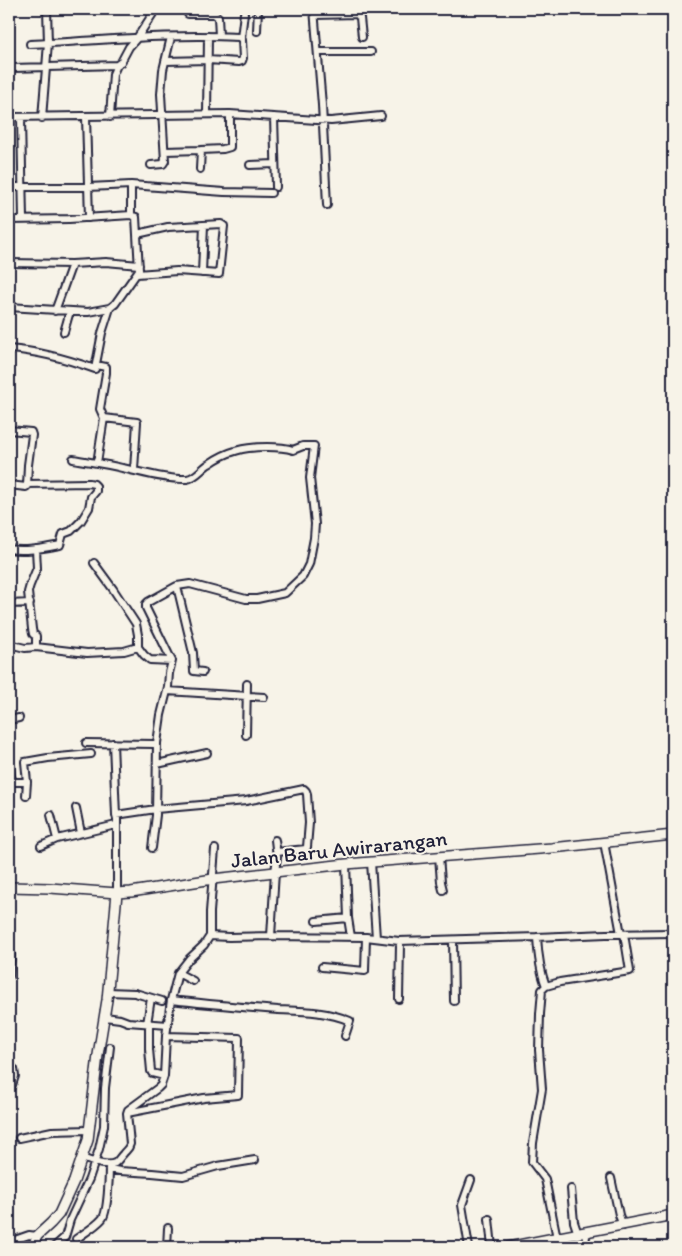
<svg xmlns="http://www.w3.org/2000/svg" width="682" height="1256" font-family="Itim,sans-serif">
	<rect width="100%" height="100%" fill="#f7f3e8"/>
	<filter id="ink" filterUnits="userSpaceOnUse"><feTurbulence type="fractalNoise" baseFrequency=".02" numOctaves="2"/><feDisplacementMap in="SourceGraphic" scale="10" xChannelSelector="R" yChannelSelector="G"/><feConvolveMatrix kernelMatrix="1 2 1 2 8 2 1 2 1" color-interpolation-filters="sRGB"/></filter>
	<g filter="url(#ink)">
		<g fill="none" stroke-linecap="round" stroke-linejoin="round">
			<!-- street casing -->
			<g stroke="#22223b" stroke-width="10">
				<path id="street" d="M314 9 322 105 327 205
					M188 14H214L218 17 219 36
					M315 15 357 14 360 18 362 37
					M257 31 258 9
					M241 38 244 13
					M30 44C99 41 169 33 239 37L242 40 243 58 242 61 239 62 208 60 165 61
					M318 52H371
					M13 68 117 65 121 62 129 47 137 38 156 9
					M207 114 208 36
					M9 117 230 114 331 121 381 116
					M86 117 89 218
					M110 117 113 74 117 65
					M274 117 276 187
					M21 118 23 219
					M42 118 48 43 47 9
					M201 150 223 149 230 147V114
					M165 151 201 150 200 169
					M151 165 163 164 165 161 161 94 163 70 171 37
					M250 165 275 164
					M9 187H88L131 185 224 192 271 193
					M9 220 69 219 131 215
					M9 263 72 264 106 262 139 265
					M202 273 204 225
					M137 274 177 271 219 274 224 226 221 224 168 227 137 234
					M9 307 88 312 110 308 115 304 139 270 136 217 131 215V185
					M55 311 72 264
					M64 332 70 311
					M9 349C38 351 67 359 95 369L102 333 110 308
					M96 365 106 367V373L100 409 104 418 97 463
					M104 418 137 422 134 470
					M9 430 31 432 32 435 28 465 27 486 26 487 9 485
					M73 459C89 462 106 464 122 468 141 472 167 480 187 479 196 478 202 468 209 464 227 451 245 447 267 447 276 447 284 447 293 450L303 446H314L310 478 315 524 314 538 309 564 303 576 285 593 257 599H246L190 584 177 586
					M9 549C25 552 44 548 60 545L63 534 71 531 81 521 89 508 91 497 96 491V486L94 484 89 483 27 484
					M36 549 37 568 30 585 28 592 32 629 33 634 36 636V647
					M94 563 113 589 136 624 138 635V647L144 655 150 660 172 661
					M9 604 30 603
					M9 644 25 648 36 647 87 653 124 651 138 647
					M167 691 264 697
					M9 720 19 718
					M246 735 247 684
					M86 743 154 744
					M113 743 116 815 117 819V893
					M157 764 207 753
					M9 766 10 767 11 776 13 782H27L26 796
					M27 782 25 762 48 758 91 754
					M76 808 81 833
					M51 815 57 839
					M116 815 156 809 246 801 304 789 306 791 307 794 309 823 307 847 306 849 277 852
					M604 842 621 934
					M41 846 57 839 116 825
					M152 848 156 815 157 743 161 715 168 687 169 673 172 661 146 608V604L148 602 177 586 193 653 194 671 203 672
					M439 856 441 882 443 890
					M371 862 376 938
					M346 864 348 918 351 937
					M316 921 348 918
					M210 936 229 937 271 936 366 937 399 941 537 937 606 934 673 933
					M271 936 275 872 277 857 275 840
					M537 937C538 954 540 971 546 986L542 990 540 1014 539 1050 542 1089 533 1143 532 1162 545 1179 557 1238
					M453 940 454 1001
					M322 967 365 971 366 937
					M178 973 193 981
					M9 976 11 955
					M546 986 560 982 630 971 624 934
					M108 992 135 993 162 1001
					M399 999 400 944 399 941
					M171 1000C206 1004 242 1007 278 1010 302 1011 327 1011 350 1021L345 1036
					M105 1017 120 1019 128 1022 168 1025
					M147 1024 151 998
					M149 1024V1049L151 1071 152 1073 164 1076
					M9 1088 12 1085 15 1076 14 1069
					M127 1113 204 1098 238 1095 239 1038 166 1036
					M19 1138 52 1131 90 1130
					M82 1158C89 1161 107 1167 115 1163 118 1161 120 1157 123 1154 126 1150 129 1149 130 1144L127 1113 128 1110 158 1088 161 1085 164 1076 166 1036 171 1000 178 973 189 959 204 945 210 936V912L215 849
					M109 1169 120 1171 152 1173 183 1176 218 1166 255 1160
					M611 1178 619 1215 623 1226
					M571 1189 574 1222 578 1234
					M489 1219 492 1247
					M76 1239C84 1233 95 1227 102 1219 108 1213 109 1176 109 1167
					M9 1242 29 1235 37 1236
					M54 1247 65 1237 70 1220 89 1179 99 1149 104 1126 105 1088 110 1047
					M167 1247 168 1228
					M469 1247 462 1205 471 1180
					M585 1247 586 1235 590 1232"/>
			</g>
			<!-- secondary casing -->
			<g stroke="#22223b" stroke-width="12">
				<path id="secondary" d="M9 887 50 888 117 893 131 892 213 879 346 864 552 848 673 835
					M33 1247 37 1236 51 1223 59 1214 74 1181 88 1140 98 1055 107 1000 117 893
					M508 1247 673 1215"/>
			</g>
			<!-- street -->
			<use href="#street" stroke="#f7f3e8" stroke-width="6"/>
			<!-- secondary -->
			<use href="#secondary" stroke="#f7f3e8" stroke-width="9"/>
		</g>
	</g>
	<g text-anchor="middle" dominant-baseline="central" stroke-width="4" stroke-linejoin="round" paint-order="stroke">
		<!-- street labels -->
		<g font-size="21" fill="#22223b" stroke="#f7f3e8">
			<text transform="translate(339 849) rotate(-6)">Jalan Baru Awirarangan</text>
		</g>
	</g>
	<!-- margin -->
	<rect width="682" height="1256" fill="none" stroke="#f7f3e8" stroke-width="30"/>
	<rect x="15" y="15" width="652" height="1226" fill="none" stroke="#22223b" stroke-width="2" filter="url(#ink)"/>
</svg>
